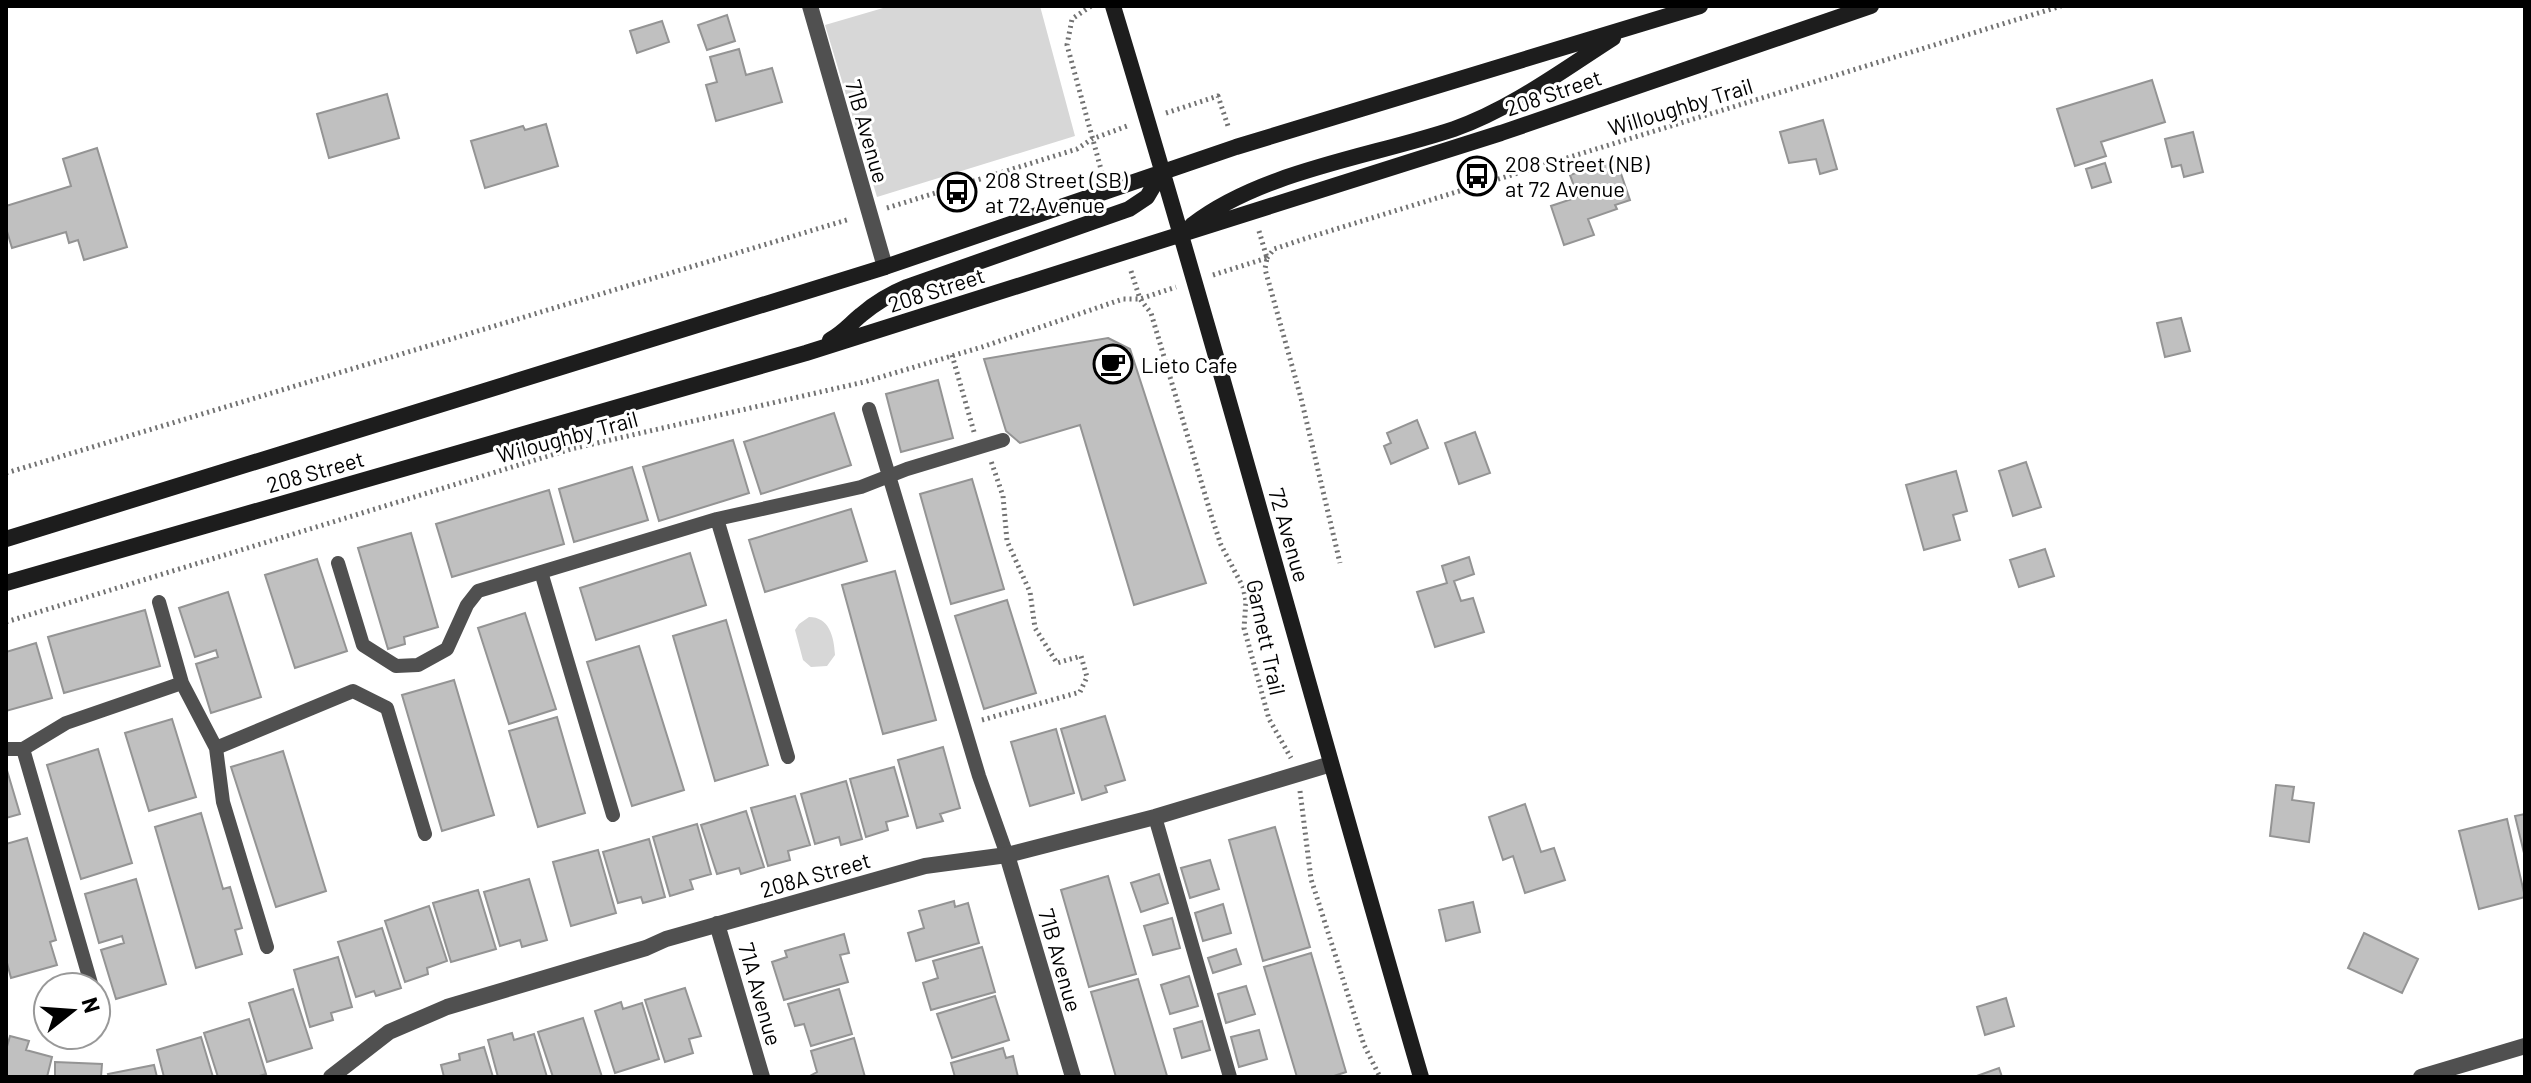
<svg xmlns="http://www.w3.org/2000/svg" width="2531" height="1083" font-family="Barlow,sans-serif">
	<rect width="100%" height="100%" fill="#fff"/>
	<!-- green -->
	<path fill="#d7d7d7" d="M890 6H1040L1075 136 877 197 825 25Z
		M809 617C829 617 834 636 835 655L827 666 811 667 803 660 795 630 799 624Z"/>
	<!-- building -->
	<path fill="#c0c0c0" stroke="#949494" stroke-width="2" d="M727 15 735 41 707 50 698 25Z
		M662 21 669 42 637 53 630 31Z
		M739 49 746 75 772 68 782 102 716 121 706 85 717 82 710 57Z
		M2152 80 2165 122 2101 142 2106 156 2075 166 2057 109Z
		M387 94 399 138 329 158 317 114Z
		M1823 120 1837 169 1820 174 1816 159 1789 163 1780 132Z
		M546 124 558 166 485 188 471 141 523 126 525 130Z
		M2193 132 2203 172 2184 177 2181 165 2172 167 2165 139Z
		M97 148 127 247 84 260 78 240 69 243 66 232 12 248 6 228V206L71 186 63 159Z
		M1616 159 1630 200 1615 205 1617 209 1588 219 1594 235 1564 245 1551 206 1578 197 1570 175Z
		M2105 163 2111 182 2092 188 2086 169Z
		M2181 318 2190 351 2165 357 2157 323Z
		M1108 338 1130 349 1206 583 1134 605 1080 425 1020 443 1006 431 984 359Z
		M938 380 953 438 901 452 886 394Z
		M834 413 851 465 761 494 744 442Z
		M1417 420 1428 448 1391 464 1384 446 1391 443 1387 433Z
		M1475 432 1490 473 1459 484 1445 443Z
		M733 440 749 493 659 521 643 467Z
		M2026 462 2041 507 2013 516 1999 471Z
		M632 467 648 520 574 542 559 489Z
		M1956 471 1967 511 1953 515 1960 540 1924 550 1906 485Z
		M972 479 1004 589 951 604 920 494Z
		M549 490 564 544 452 577 436 524Z
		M851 509 867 561 765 592 749 540Z
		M411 533 438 627 404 637 405 644 388 649 358 548Z
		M2045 549 2054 576 2019 587 2010 560Z
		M690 553 706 605 596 640 580 588Z
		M1469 557 1474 574 1454 581 1461 601 1473 598 1484 632 1435 647 1417 592 1447 583 1442 566Z
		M317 559 347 651 295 668 265 575Z
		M895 571 936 720 883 734 842 585Z
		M228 592 261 697 211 713 196 664 218 657 216 650 195 657 179 608Z
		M1007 600 1036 693 984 709 955 616Z
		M145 610 160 666 64 693 48 637Z
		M525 613 556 709 509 724 478 628Z
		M726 620 768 765 715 781 673 636Z
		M36 643 52 698 6 711V652Z
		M639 646 684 790 632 806 587 662Z
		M454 680 494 815 442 831 402 695Z
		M1105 716 1125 780 1105 786 1107 792 1082 800 1061 729Z
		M557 717 585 813 538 827 509 731Z
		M172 719 196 797 149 811 125 733Z
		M1056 729 1074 793 1030 806 1011 742Z
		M943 747 960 808 940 814 943 821 917 828 898 760Z
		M98 749 132 863 81 879 47 765Z
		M283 751 326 891 276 907 231 767Z
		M6 767 20 814 6 818Z
		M894 767 908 816 886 822 888 830 866 837 850 779Z
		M846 781 862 839 841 845 839 837 815 844 801 794Z
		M2276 785 2294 787 2292 800 2314 803 2309 842 2270 836Z
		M795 796 810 845 788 851 790 860 768 866 751 808Z
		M1525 804 1541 852 1554 848 1565 880 1525 893 1513 856 1503 860 1489 817Z
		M746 811 764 867 741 874 739 868 717 874 701 825Z
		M201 813 223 889 230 887 242 928 235 930 242 954 196 968 155 827Z
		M2525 814V853H2524L2515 816Z
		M2507 819 2525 897 2479 909 2459 831Z
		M697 824 711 874 690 880 693 889 670 896 653 837Z
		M1275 827 1310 947 1263 961 1229 840Z
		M27 838 56 940 50 942 57 965 11 978 6 959V844Z
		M649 839 665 897 643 903 641 897 618 903 603 852Z
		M598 850 616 913 571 926 553 862Z
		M1210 860 1219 889 1190 898 1181 868Z
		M1159 874 1168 903 1141 912 1131 883Z
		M1108 876 1136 974 1089 987 1061 890Z
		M136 879 166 984 116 999 101 950 124 943 122 936 99 943 85 894Z
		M529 879 547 940 522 947 520 940 500 946 484 892Z
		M478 890 496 949 451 962 433 903Z
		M954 901 955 907 968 903 979 943 916 961 908 933 924 928 919 911Z
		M1473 902 1480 932 1446 941 1439 910Z
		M1223 904 1231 933 1203 941 1195 913Z
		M429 906 447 961 427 968 428 974 405 982 385 921Z
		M1172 918 1180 948 1153 955 1144 926Z
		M382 928 401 988 376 996 374 991 356 997 338 942Z
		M2364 933 2418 959 2402 993 2348 968Z
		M844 934 849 953 840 955 848 982 784 1000 772 962 787 957 785 951Z
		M982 947 995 992 931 1010 923 983 938 978 933 961Z
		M1236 949 1241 964 1213 973 1208 958Z
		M1311 953 1346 1072 1331 1077H1297L1264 967Z
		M338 957 352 1007 331 1013 333 1020 310 1027 294 970Z
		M1189 976 1198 1006 1170 1014 1161 985Z
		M1138 979 1167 1076 1165 1077H1116L1091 992Z
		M1246 986 1255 1014 1226 1023 1218 994Z
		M685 988 701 1036 689 1039 693 1053 665 1062 645 1000Z
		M293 989 312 1048 267 1062 249 1003Z
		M839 989 852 1034 811 1046 804 1024 795 1026 788 1004Z
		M995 996 1009 1040 952 1058 937 1014Z
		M2006 998 2014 1026 1985 1035 1977 1007Z
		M621 1002 623 1009 642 1003 659 1059 615 1073 595 1011Z
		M583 1018 602 1077H553L538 1032Z
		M249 1019 266 1074 256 1077H218L204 1033Z
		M1202 1021 1210 1050 1182 1058 1174 1029Z
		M1259 1030 1267 1059 1239 1067 1231 1037Z
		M512 1033 514 1040 534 1034 547 1077H498L488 1040Z
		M10 1036 29 1041 26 1050 52 1057 47 1077H6V1050Z
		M201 1037 213 1077H164L157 1050Z
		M854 1038 865 1077H808L817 1072 811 1051Z
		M484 1047 493 1077H444L441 1065 460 1060 459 1054Z
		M1003 1048 1006 1058 1013 1056 1018 1077H955L951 1063Z
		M55 1062 102 1064 101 1077H55Z
		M154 1065 157 1077H109L108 1074Z
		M1999 1068 2002 1077H1974Z"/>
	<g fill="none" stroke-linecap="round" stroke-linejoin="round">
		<!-- path -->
		<path stroke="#727272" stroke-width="5" stroke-dasharray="2 4" stroke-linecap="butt" d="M1091 6 1072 19 1067 45 1102 173
			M1166 113 1218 96 1229 129
			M887 208 1077 149 1092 139 1130 125
			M1259 231 1267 258 1265 269 1301 398 1340 563
			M1267 258 1274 249 1310 237 2061 6
			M1131 271 1140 299 1151 313 1212 518 1221 545 1243 587 1246 601 1244 628 1269 719 1291 758
			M1213 275 1267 258
			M952 355 974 432
			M6 473 850 219
			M6 622 571 449 864 382 982 347 1123 299H1140L1176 287
			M982 720 1080 692 1087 677 1081 656 1057 663 1035 628 1030 592 1007 541 1003 496 991 461
			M1300 791 1311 879 1364 1045 1380 1077"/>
		<!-- lane -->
		<path stroke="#505050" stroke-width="14" d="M869 409 979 776 1007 855
			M717 519 788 757
			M338 563 363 645 396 666 418 665 447 649 467 605 478 591 717 519 861 487 907 469 1003 440
			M541 572 613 815
			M159 602 182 683 216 748 223 802 267 947
			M216 748 353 691 387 708 425 834
			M6 749H23L66 723 182 683
			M23 749 92 987
			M1155 817 1230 1077
			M96 999 97 1004"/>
		<!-- street -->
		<path stroke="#505050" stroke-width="16" d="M810 6 885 267
			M1007 855 1073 1077
			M717 924 762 1077
			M331 1077 389 1032 447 1007 646 948 666 939 925 866 1007 855 1155 817 1331 764
			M2421 1077 2525 1046"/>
		<!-- secondary -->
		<path stroke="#1d1d1d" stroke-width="16" d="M1113 6C1221 362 1317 720 1421 1077
			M1192 225C1262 171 1370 157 1454 129 1511 109 1563 70 1613 38
			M830 340C843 333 850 324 861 315 875 303 890 294 907 287L1129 209 1147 197 1163 170
			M6 539 885 267 1236 147 1700 6
			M6 583 806 353 1501 133 1871 6"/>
	</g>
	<!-- icons -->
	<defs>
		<g id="bus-ring" transform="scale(2)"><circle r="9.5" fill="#fff" stroke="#000" stroke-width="1.5"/><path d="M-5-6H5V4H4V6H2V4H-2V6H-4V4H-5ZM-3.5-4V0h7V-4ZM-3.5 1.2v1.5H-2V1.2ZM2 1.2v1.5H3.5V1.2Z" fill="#000"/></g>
		<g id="cafe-ring" transform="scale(2)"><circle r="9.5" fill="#fff" stroke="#000" stroke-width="1.5"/><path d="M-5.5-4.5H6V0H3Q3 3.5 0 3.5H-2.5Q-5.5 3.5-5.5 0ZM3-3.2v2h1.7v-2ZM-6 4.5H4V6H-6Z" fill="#000"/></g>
	</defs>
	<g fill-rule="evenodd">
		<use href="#bus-ring" x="1477" y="176"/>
		<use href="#bus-ring" x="957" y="192"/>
		<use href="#cafe-ring" x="1113" y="364"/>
	</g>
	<g text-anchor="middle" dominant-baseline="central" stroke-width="6" stroke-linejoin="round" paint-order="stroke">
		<!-- street labels -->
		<g font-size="22" fill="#000" stroke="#fff">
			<text transform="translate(1553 92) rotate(-19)">208 Street</text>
			<text transform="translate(1680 106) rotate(-17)">Willoughby Trail</text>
			<text transform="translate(868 131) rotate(74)">71B Avenue</text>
			<text transform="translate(936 289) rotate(-18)">208 Street</text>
			<text transform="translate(567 436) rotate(-15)">Wiloughby Trail</text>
			<text transform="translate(315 471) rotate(-16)">208 Street</text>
			<text transform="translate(1290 535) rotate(74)">72 Avenue</text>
			<text transform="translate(1267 637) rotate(78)">Garnett Trail</text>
			<text transform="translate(815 874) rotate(-16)">208A Street</text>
			<text transform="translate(1061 960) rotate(74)">71B Avenue</text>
			<text transform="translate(761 994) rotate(74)">71A Avenue</text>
		</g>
		<!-- poi labels -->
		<g font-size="22" fill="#000" stroke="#fff" text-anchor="start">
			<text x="1505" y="163">208 Street (NB)<tspan x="1505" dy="25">at 72 Avenue</tspan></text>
			<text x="985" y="179">208 Street (SB)<tspan x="985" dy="25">at 72 Avenue</tspan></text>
			<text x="1141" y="364">Lieto Cafe</text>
		</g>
	</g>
	<!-- border -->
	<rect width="2531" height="1083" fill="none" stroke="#000000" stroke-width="16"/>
	<!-- north arrow -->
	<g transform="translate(72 1011) rotate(73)"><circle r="38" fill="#ffffff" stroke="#999999" stroke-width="2"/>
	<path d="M0-6L14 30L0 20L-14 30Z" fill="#000000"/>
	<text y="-12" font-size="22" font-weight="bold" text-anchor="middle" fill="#000000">N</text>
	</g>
</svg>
